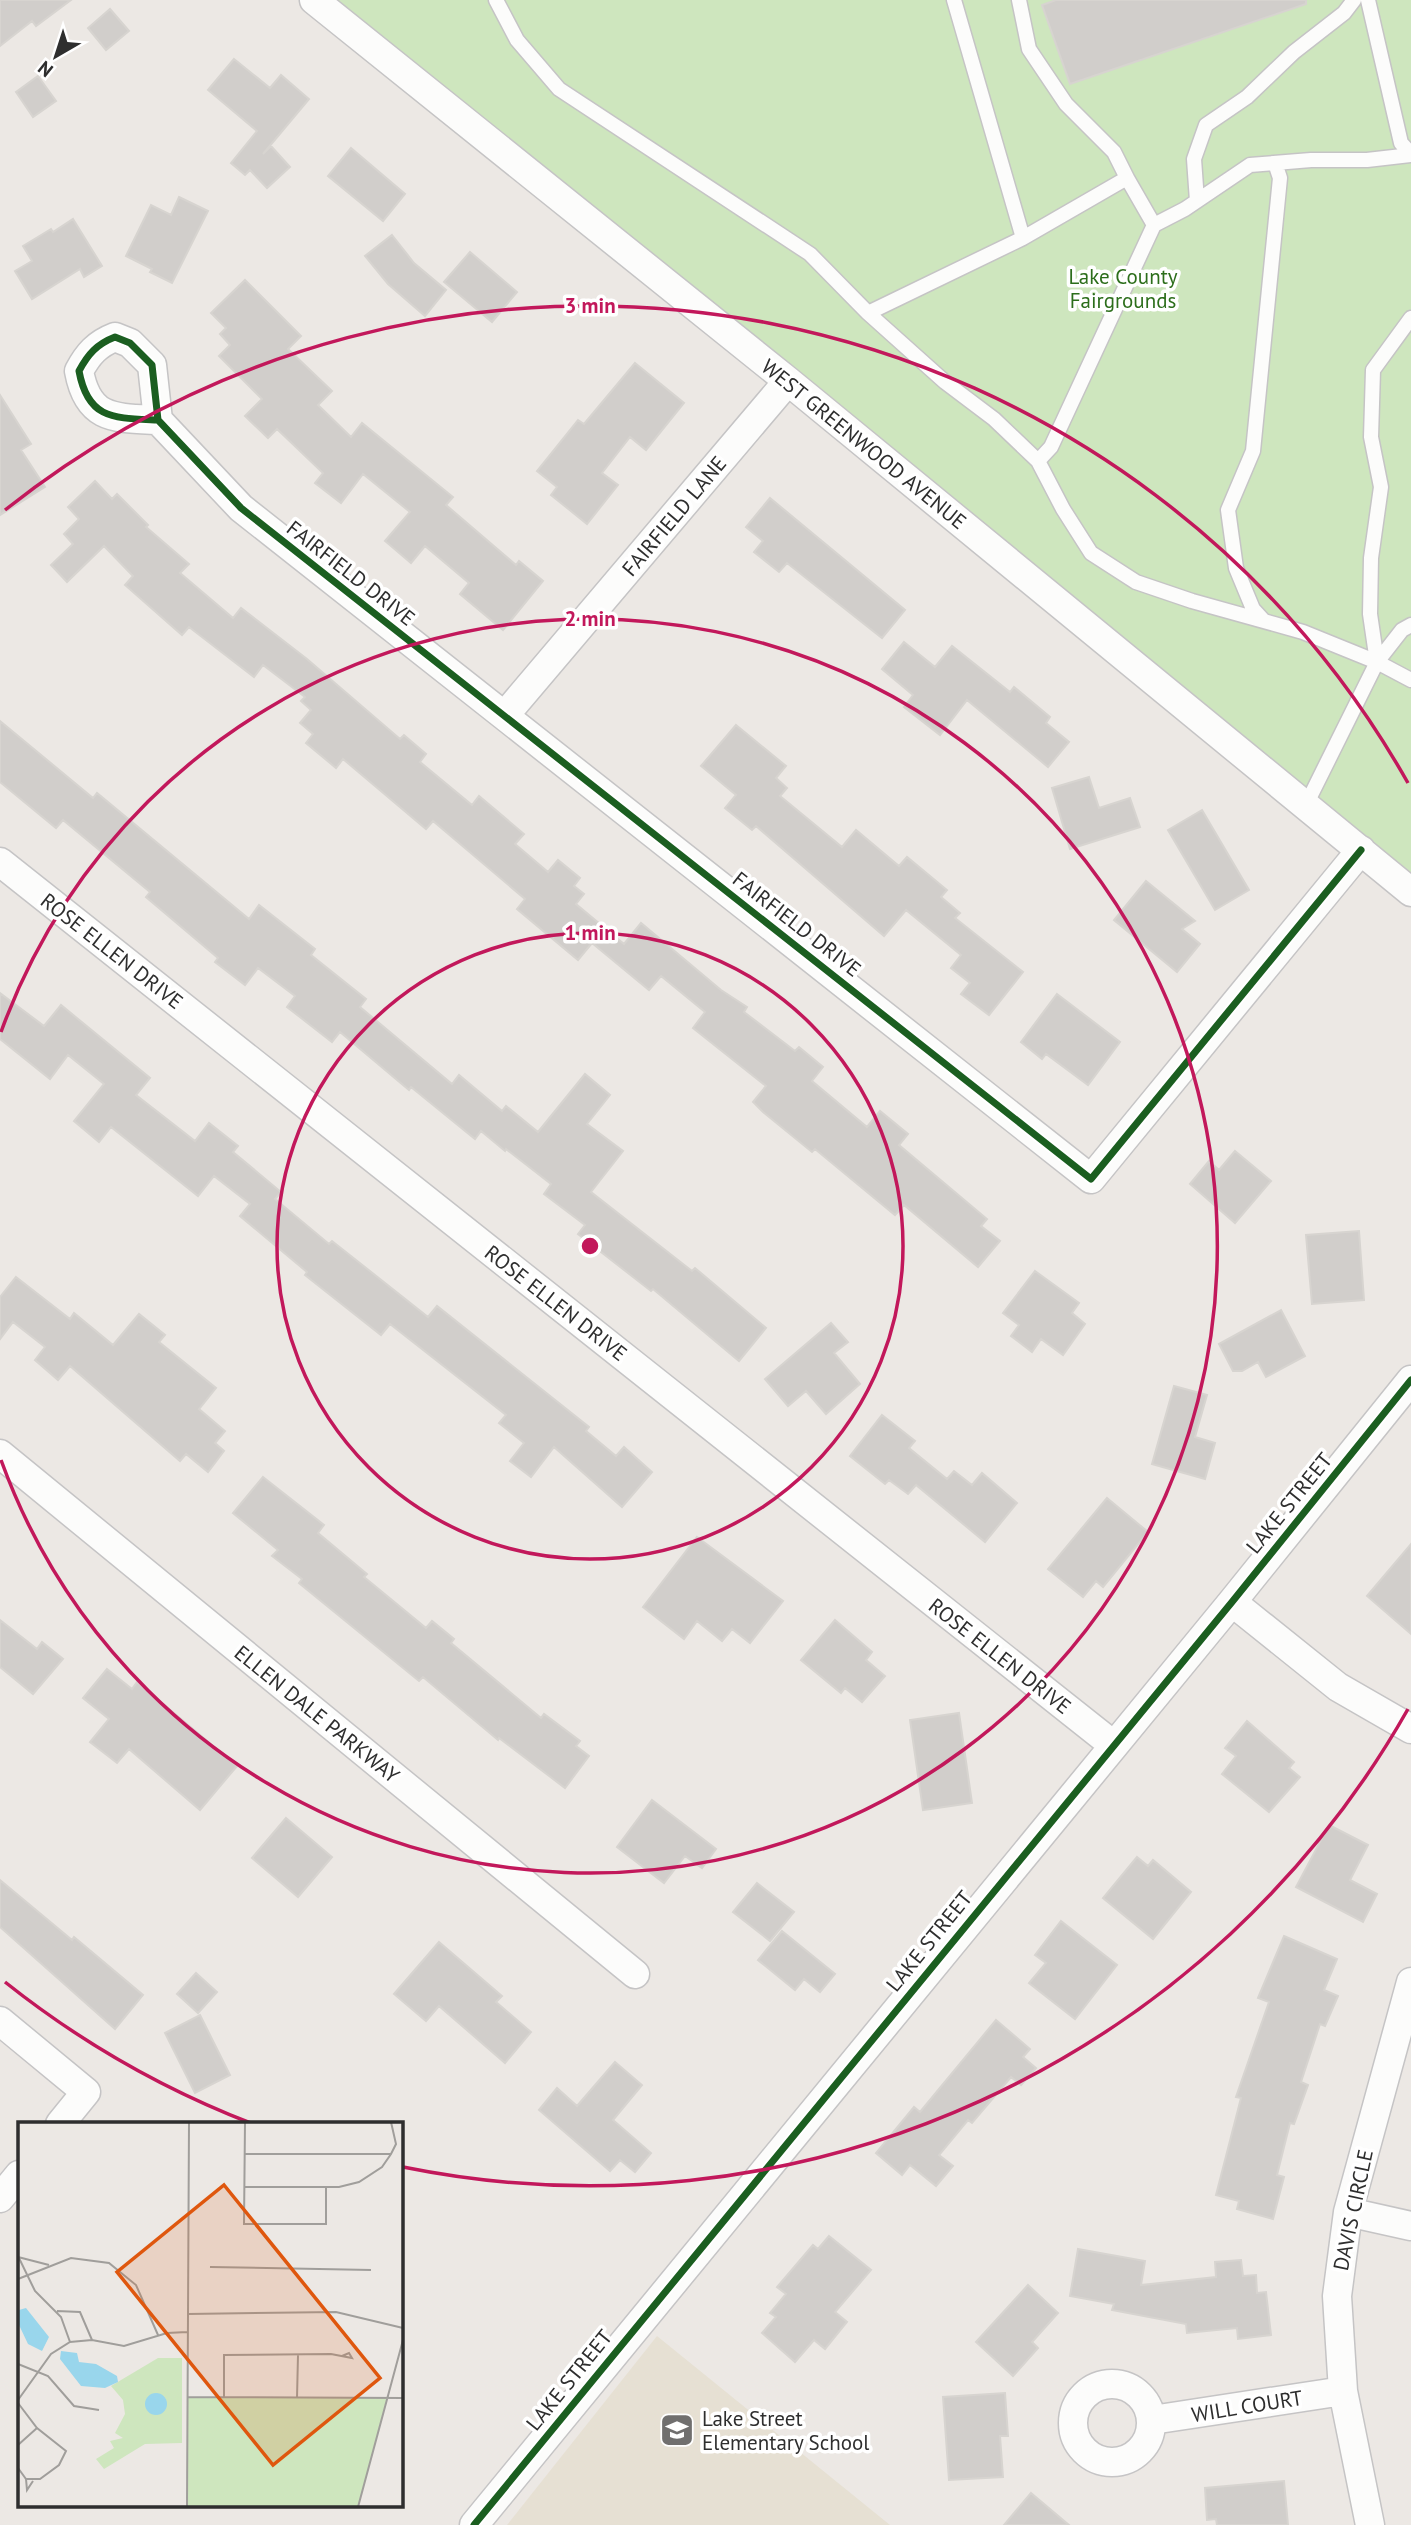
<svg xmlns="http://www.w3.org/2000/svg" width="1411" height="2525" font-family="'PT Sans',sans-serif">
	<rect width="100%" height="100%" fill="#ece8e4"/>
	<!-- education -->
	<path fill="#e6e0d3" d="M657 2336 890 2525H507Z"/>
	<!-- green -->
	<path fill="#cee6be" d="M312 0H1411V894Z"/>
	<!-- building -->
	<path fill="#d1cecb" stroke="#d7d4d0" stroke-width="2" d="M0 0H71L36 26 32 21 0 46Z
		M1056 0H1306V4L1070 84 1042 5Z
		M110 9 129 31 106 50 88 28Z
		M234 59 270 88 281 75 309 99 263 154 271 146 290 167 267 188 250 170 245 175 231 163 257 131 208 90Z
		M38 76 56 101 33 117 16 92Z
		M351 148 405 194 383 221 328 176Z
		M179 197 208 211 172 283 150 272 152 269 126 256 151 205 171 215Z
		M73 219 102 266 84 277 80 269 32 299 15 271 32 261 23 246 51 229 53 232Z
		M392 235 414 263 446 290 425 316 388 284 365 256Z
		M470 252 517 292 492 322 444 282Z
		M245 280 301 336 288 349 332 391 318 405 351 437 362 423 453 497 446 505 516 565 519 561 543 581 503 630 460 594 469 583 425 546 411 563 385 541 410 512 363 474 341 503 315 483 323 473 277 429 268 438 245 416 262 399 219 356 230 345 220 334 226 328 211 313Z
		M635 363 684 403 646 450 630 437 602 473 618 485 587 524 551 495 557 487 537 471 578 420 584 424Z
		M0 395 31 444 21 450 45 487 0 515Z
		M95 481 112 499 117 494 148 525 146 527 189 564 180 573 233 618 241 608 307 659 400 739 404 735 426 754 420 762 472 805 479 796 524 834 515 844 548 872 558 860 580 878 574 886 584 894 576 904 624 944 641 923 721 990 747 1007 744 1012 795 1051 799 1047 823 1067 812 1081 867 1127 880 1111 908 1134 899 1145 987 1219 981 1226 1000 1241 978 1267 904 1205 895 1215 815 1149 812 1152 763 1112 753 1102 766 1086 693 1028 705 1012 661 976 649 990 592 943 578 960 517 909 525 899 433 821 426 829 343 759 336 768 306 743 313 734 300 723 311 710 301 701 305 697 263 665 254 677 189 627 182 635 125 585 133 576 104 546 67 582 51 565 73 544 64 534 79 519 68 507Z
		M770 498 905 610 882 638 787 563 779 572 754 552 763 541 746 527Z
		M904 642 935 667 952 646 1010 692 1014 687 1050 717 1046 723 1069 742 1048 767 967 700 940 735 904 707 913 695 882 669Z
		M0 721 93 798 97 793 249 919 259 905 315 949 311 955 366 999 360 1007 452 1084 459 1075 502 1111 506 1106 538 1132 585 1074 610 1095 587 1124 623 1151 591 1192 692 1271 695 1268 766 1328 739 1361 653 1289 651 1291 578 1234 585 1225 544 1194 551 1184 506 1149 505 1151 481 1131 475 1139 411 1087 409 1090 340 1032 332 1042 287 1007 295 996 258 968 245 985 215 962 218 958 146 897 150 892 63 820 56 828 0 782Z
		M736 725 786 766 776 778 787 788 780 796 842 847 856 830 899 866 907 857 947 890 941 897 960 913 955 918 1023 972 989 1015 961 994 970 983 951 968 961 955 906 910 884 936 756 826 752 830 725 808 736 795 701 766Z
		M1089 777 1099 808 1130 798 1140 827 1070 849 1052 788Z
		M1202 810 1249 890 1215 910 1168 830Z
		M1146 881 1195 921 1182 929 1200 944 1177 972 1114 920Z
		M0 993 44 1026 61 1005 150 1078 136 1095 195 1141 209 1123 238 1146 233 1152 281 1192 275 1199 329 1244 332 1241 428 1317 437 1306 589 1427 586 1431 616 1456 624 1447 652 1472 622 1507 554 1447 531 1477 510 1461 524 1443 499 1423 506 1415 390 1324 381 1335 305 1275 307 1272 240 1216 250 1204 214 1176 198 1196 111 1127 99 1142 74 1121 104 1084 68 1055 50 1079 0 1039Z
		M1057 994 1120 1042 1088 1085 1046 1054 1042 1059 1021 1042Z
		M1235 1151 1271 1181 1235 1223 1190 1184 1209 1161 1219 1170Z
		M1359 1231 1364 1300 1312 1304 1306 1235Z
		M1035 1271 1079 1303 1072 1313 1085 1324 1063 1355 1041 1339 1032 1352 1011 1336 1019 1325 1003 1313Z
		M16 1277 70 1319 74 1313 113 1345 139 1314 165 1335 159 1342 216 1388 199 1409 225 1431 215 1443 224 1451 208 1472 186 1454 180 1461 70 1366 58 1380 35 1360 45 1347 13 1322 0 1339V1297Z
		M1281 1310 1305 1356 1266 1377 1258 1362 1242 1371H1233L1219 1344Z
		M831 1323 848 1342 834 1353 860 1384 826 1414 806 1391 788 1406 765 1379Z
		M1174 1386 1207 1395 1195 1437 1215 1443 1205 1479 1152 1464Z
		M882 1415 915 1441 909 1448 947 1479 954 1471 972 1485 982 1473 1017 1503 985 1542 916 1485 908 1494 889 1480 885 1484 850 1456Z
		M263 1477 324 1525 318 1533 367 1574 364 1577 426 1628 432 1621 454 1639 451 1643 541 1718 544 1714 580 1741 576 1746 589 1756 565 1788 499 1738 498 1740 423 1677 419 1681 299 1583 302 1579 272 1556 278 1550 233 1513Z
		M1107 1498 1148 1532 1103 1587 1096 1581 1083 1597 1048 1569Z
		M697 1537 783 1601 750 1643 732 1629 722 1641 697 1621 684 1639 643 1607Z
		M1411 1544V1634L1367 1596Z
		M0 1620 37 1649 42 1642 63 1659 33 1694 0 1667Z
		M835 1620 872 1652 866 1660 885 1676 862 1702 845 1688 841 1693 801 1660Z
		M107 1669 132 1689 137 1682 237 1766 200 1810 129 1749 117 1763 90 1742 109 1719 83 1698Z
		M959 1713 972 1803 923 1810 910 1720Z
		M1247 1721 1294 1762 1289 1768 1300 1777 1269 1812 1222 1774 1236 1756 1225 1748Z
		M652 1800 716 1849 702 1868 685 1856 664 1883 617 1847Z
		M286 1818 332 1857 298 1897 252 1858Z
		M1329 1825 1368 1845 1350 1880 1377 1894 1363 1922 1296 1887Z
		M1137 1857 1148 1866 1153 1860 1191 1892 1153 1939 1103 1898Z
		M0 1880 72 1940 74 1937 143 1995 115 2029 0 1927Z
		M757 1883 794 1912 770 1941 733 1912Z
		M1061 1921 1117 1965 1075 2019 1029 1983 1046 1963 1035 1955Z
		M782 1931 835 1974 820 1992 804 1979 795 1990 758 1960Z
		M1284 1936 1337 1959 1324 1990 1338 1996 1325 2026 1320 2024 1301 2082 1308 2085 1294 2124 1290 2123 1277 2175 1284 2177 1273 2219 1237 2209 1239 2201 1216 2195 1241 2098 1236 2097 1269 2002 1258 1998Z
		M439 1942 502 1996 496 2002 531 2032 505 2063 439 2006 426 2021 394 1994Z
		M196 1973 217 1992 198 2013 177 1994Z
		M200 2015 230 2075 195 2093 165 2033Z
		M996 2020 1030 2049 1023 2057 1036 2068 1021 2085 1011 2077 972 2123 968 2120 939 2155 953 2166 936 2186 910 2165 902 2175 876 2153 914 2107 920 2112Z
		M615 2062 642 2085 613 2120 651 2153 635 2172 620 2160 610 2171 539 2110 557 2088 577 2106Z
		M829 2236 871 2270 835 2312 847 2322 825 2349 814 2340 795 2362 762 2333 776 2317 770 2313 786 2294 777 2287 813 2245 818 2249Z
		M1078 2249 1145 2261 1141 2285 1216 2277 1215 2262 1241 2260 1243 2276 1256 2275 1257 2293 1266 2292 1271 2335 1238 2339 1237 2328 1187 2333 1186 2324 1112 2310 1114 2304 1070 2296Z
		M1028 2285 1058 2313 1032 2342 1038 2348 1013 2376 976 2342Z
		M1005 2393 1008 2436H1000L1003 2477 949 2480 943 2397Z
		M1284 2481 1288 2525H1217L1216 2519 1207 2520 1205 2488Z
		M1031 2493 1069 2525H1004Z"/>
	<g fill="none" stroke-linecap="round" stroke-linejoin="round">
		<!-- lane casing -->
		<g stroke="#c5c4c5" stroke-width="17">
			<path id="lane" d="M496 0 517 40 559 89 810 254 868 313 945 382 994 419 1038 461 1063 509 1091 553 1136 582 1192 601 1303 632 1377 662 1411 680
				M1019 0 1029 49 1066 104 1114 152 1127 178
				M1368 0 1401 143 1411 154
				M1197 201 1194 159 1206 125 1247 97 1294 52 1344 13 1354 0
				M1154 225 1185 209 1250 165 1311 160H1367L1411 155
				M1023 238 1127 178 1154 225 1051 447 1038 461
				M868 313 1023 238 954 0
				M1264 621 1253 609 1236 568 1228 510 1253 451 1280 178 1275 163
				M1377 662 1370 614 1371 558 1381 487 1371 437 1373 370 1411 318
				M1306 805 1377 662 1402 630 1411 625"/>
		</g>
		<!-- street casing -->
		<g stroke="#c5c4c5" stroke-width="31">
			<path id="street" d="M314 0 788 381 1411 892
				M158 420C114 418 88 420 79 371 88 354 97 344 115 337L130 343 152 365 158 420 241 508 1091 1179 1361 850
				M505 715 788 381
				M0 862 1112 1744
				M0 1454 635 1974
				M1232 1602 1338 1687 1411 1729
				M0 2021 86 2092 60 2124
				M0 2198 19 2175
				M1348 2212 1411 2226
				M1073 2423a39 39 0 1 1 78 0a39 39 0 1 1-78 0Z
				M1152 2420 1343 2391
				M474 2525 1232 1602 1411 1380
				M1370 2525 1343 2391 1337 2296 1348 2212 1411 1982"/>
		</g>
		<!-- lane -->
		<use href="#lane" stroke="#fcfcfb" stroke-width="14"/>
		<!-- street -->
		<use href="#street" stroke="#fcfcfb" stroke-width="28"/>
		<!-- cycleway casing -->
		<g stroke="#fff" stroke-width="11">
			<path id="cycleway" d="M158 420C114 418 88 420 79 371 88 354 97 344 115 337L130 343 152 365 158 420 241 508 1091 1179 1361 850
				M474 2525 1232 1602 1411 1380"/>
		</g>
		<!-- cycleway -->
		<use href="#cycleway" stroke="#1b5e20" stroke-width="7"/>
	</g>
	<!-- distance rings -->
	<g fill="none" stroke="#c2185b" stroke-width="3.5">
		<circle cx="590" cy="1246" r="313"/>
		<path d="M1 1032A627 627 0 1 1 1 1460"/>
		<path d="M1408 1709A940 940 0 0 1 403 2167M253 2124A940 940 0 0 1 5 1982M5 510A940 940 0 0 1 1408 783"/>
	</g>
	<!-- icons -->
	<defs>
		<g id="school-square" transform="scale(1.75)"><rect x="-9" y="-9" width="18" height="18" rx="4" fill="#706f6e" stroke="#fff"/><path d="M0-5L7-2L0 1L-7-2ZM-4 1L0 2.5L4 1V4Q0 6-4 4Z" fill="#fff"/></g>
	</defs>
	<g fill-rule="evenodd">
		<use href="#school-square" x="677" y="2430"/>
	</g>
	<g text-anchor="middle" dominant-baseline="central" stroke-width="7" stroke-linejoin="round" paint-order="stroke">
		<!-- park labels -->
		<g font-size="21" fill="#2c6e1b" stroke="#fff">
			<text x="1123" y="276">Lake County<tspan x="1123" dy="24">Fairgrounds</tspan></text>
		</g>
		<!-- street labels -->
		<g font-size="21" fill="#2e2e2e" stroke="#fff">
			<text transform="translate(864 444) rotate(39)">WEST GREENWOOD AVENUE</text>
			<text transform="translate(674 516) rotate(-50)">FAIRFIELD LANE</text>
			<text transform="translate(351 573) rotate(38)">FAIRFIELD DRIVE</text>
			<text transform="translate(797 924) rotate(38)">FAIRFIELD DRIVE</text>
			<text transform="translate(112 951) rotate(38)">ROSE ELLEN DRIVE</text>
			<text transform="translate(556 1303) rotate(38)">ROSE ELLEN DRIVE</text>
			<text transform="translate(1289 1503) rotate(-51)">LAKE STREET</text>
			<text transform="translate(1000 1656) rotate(38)">ROSE ELLEN DRIVE</text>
			<text transform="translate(317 1714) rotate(39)">ELLEN DALE PARKWAY</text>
			<text transform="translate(929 1941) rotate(-51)">LAKE STREET</text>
			<text transform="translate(1353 2210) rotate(-78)">DAVIS CIRCLE</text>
			<text transform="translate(569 2380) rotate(-51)">LAKE STREET</text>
			<text transform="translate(1247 2406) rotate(-9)">WILL COURT</text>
		</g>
		<!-- poi labels -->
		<g font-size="21" fill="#2e2e2e" stroke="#fff" text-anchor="start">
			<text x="702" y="2418">Lake Street<tspan x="702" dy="24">Elementary School</tspan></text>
		</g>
	</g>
	<!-- overview -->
	<g transform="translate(18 2122)">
		<rect width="385" height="385" fill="#ece8e4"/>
		<path d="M140 236H164V321L127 322 86 347 78 337 96 326 92 319 105 316 97 311 107 292 105 278 93 264ZM169 275H369L340 385H169Z" fill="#cee6be"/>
		<path d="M8 186 31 215 24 229 10 222 1 203V188ZM43 229 59 231 61 240 78 242 99 254 100 260 87 266 63 264 42 237ZM127 282a11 11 0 1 1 22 0a11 11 0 1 1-22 0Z" fill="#99d6ec"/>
		<path fill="none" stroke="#a09e9b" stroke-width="2" d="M227 0 226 102H308V66M227 32H373M226 65H321L341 60 364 45 373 32 378 22 373 0M0 134 17 169 43 195 52 220M0 135 31 143M192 145 353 148M0 157 53 136 91 141 118 163 140 213M39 189 62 190 74 218M170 192 318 190 385 206M0 242 30 254 56 284 81 288M169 275 385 276M206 275V233L313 232 334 236 331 231 324 234M279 276 280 233M0 278 33 232 52 220 74 218 106 224 149 211 169 210M0 281 19 306 48 329 41 343 22 357H8L0 346M0 323 19 306M8 357 9 368 15 359M169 385 171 0M340 385 385 218"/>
		<path fill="#df570e" fill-opacity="0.15" stroke="#df570e" stroke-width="3.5" d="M206 63 362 256 255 343 99 150Z"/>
		<rect width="385" height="385" fill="none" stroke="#2e2e2e" stroke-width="3.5"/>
	</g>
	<circle cx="590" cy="1246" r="10" fill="#c2185b" stroke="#fff" stroke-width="3.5"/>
	<g font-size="21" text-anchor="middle" font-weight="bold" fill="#c2185b" stroke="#fff" stroke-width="7" stroke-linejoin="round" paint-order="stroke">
		<text x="590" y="313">3 min</text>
		<text x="590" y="626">2 min</text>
		<text x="590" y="940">1 min</text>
	</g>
	<!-- north arrow -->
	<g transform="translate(56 56) rotate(219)" stroke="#ffffff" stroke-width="5" paint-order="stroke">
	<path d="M0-5L12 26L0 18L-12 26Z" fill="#2e2e2e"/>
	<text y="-10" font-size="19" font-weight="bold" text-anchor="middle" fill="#2e2e2e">N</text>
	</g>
</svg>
